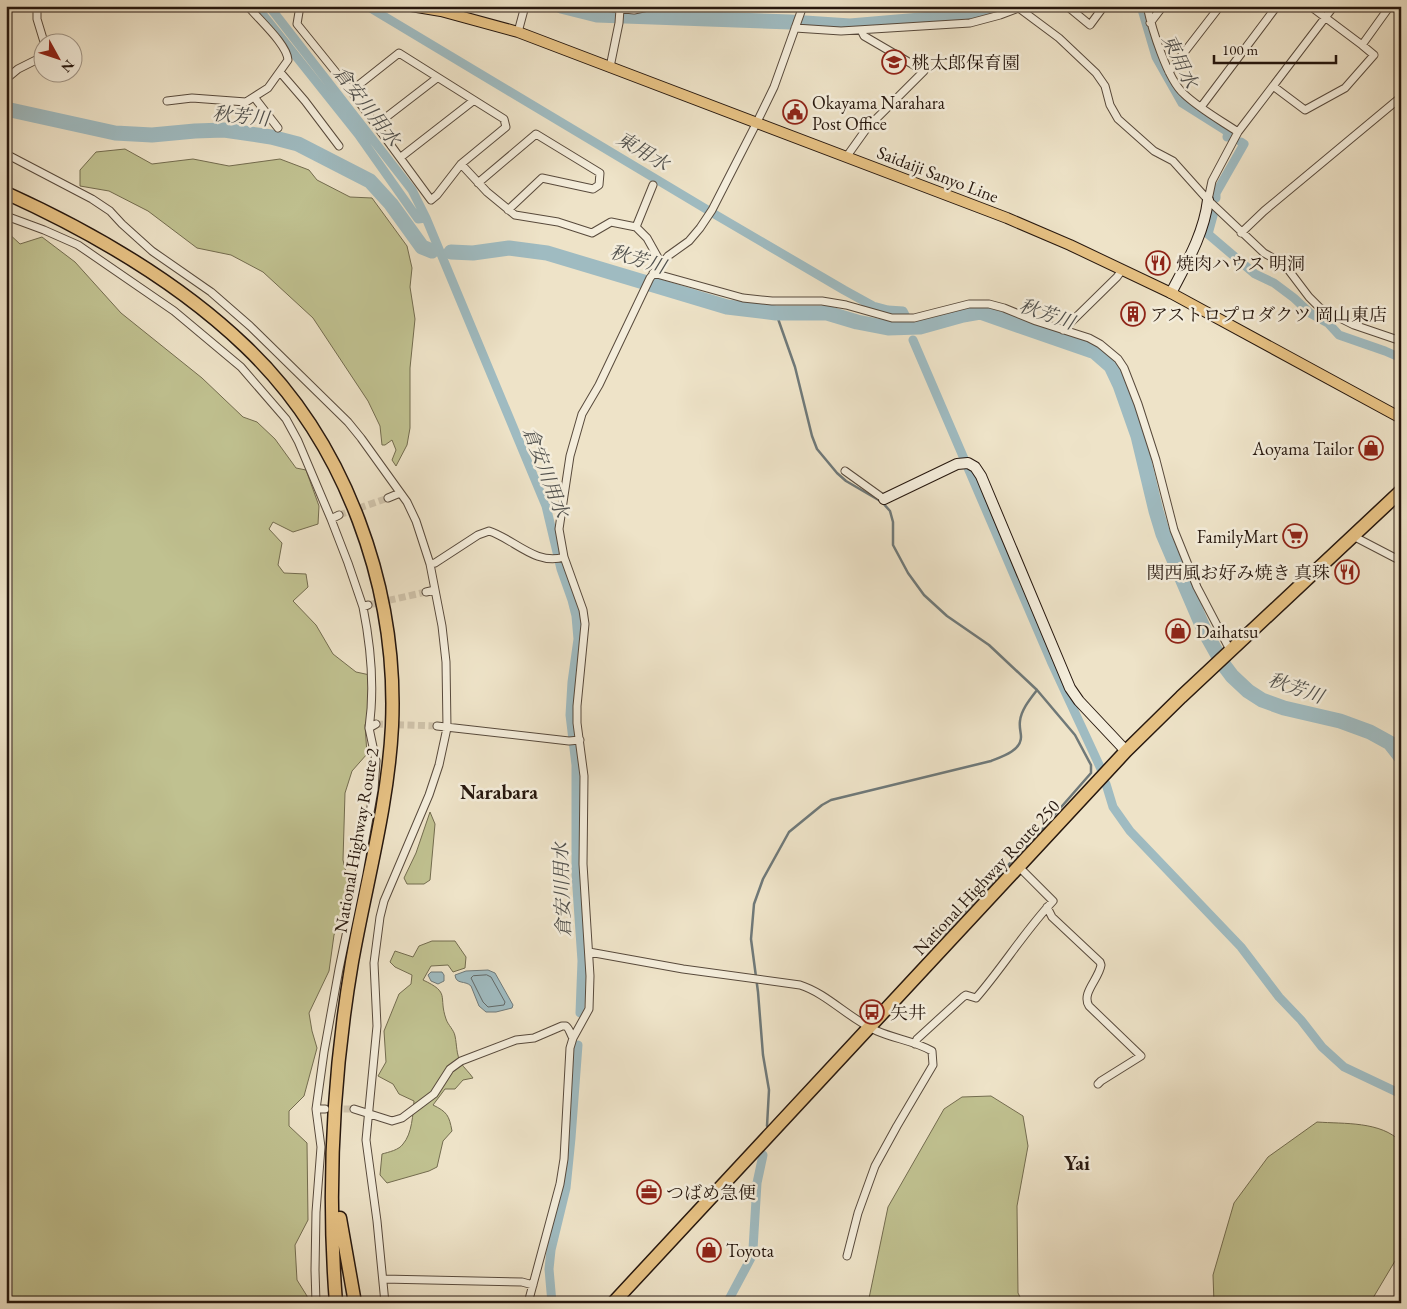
<svg xmlns="http://www.w3.org/2000/svg" width="1407" height="1309" font-family="'EB Garamond','Noto Serif JP',serif">
	<rect width="100%" height="100%" fill="#eee3c8"/>
	<filter id="stains"><feTurbulence type="fractalNoise" baseFrequency=".004" numOctaves="4"/><feColorMatrix values="0 0 0 0 .2 0 0 0 0 .09 0 0 0 0 .02 0 0 0 .5 -.17"/></filter>
	<radialGradient id="worn" r=".72"><stop offset=".6" stop-color="#630" stop-opacity="0"/><stop offset="1" stop-color="#630" stop-opacity=".3"/></radialGradient>
	<!-- green -->
	<path fill="#c0c190" stroke="#736c4f" d="M125 149 152 164 193 159 229 166 280 159 309 170 317 180 350 197 372 198 407 246 412 268 410 287 415 319 410 368V428L407 445 396 466 392 460 396 450 392 440 385 445H382L380 426 368 401 313 318 263 272 231 255 197 248 148 211 109 191 80 186V170L96 152Z
		M6 231 20 244 42 237 75 262 121 313 202 378 243 417 257 422 275 439 296 468 306 470 319 506 318 524 293 532 273 522 269 529 282 543 278 565 284 573 306 574 308 587 293 601 316 625 333 654 356 672 370 675 369 715 365 725 367 754 352 771 345 793 343 860 349 885 345 910 334 935 329 971 309 1013 312 1031 317 1048 304 1096 289 1111V1126L307 1143 308 1220 295 1245 297 1280 307 1296 308 1303H6Z
		M430 812 435 824 430 880 424 884H407L404 878 416 853Z
		M432 941H455L466 957 465 968 453 972 448 965 431 966 423 980C451 993 438 996 446 1019 448 1025 454 1030 455 1036 457 1045 456 1054 461 1063 464 1068 469 1072 473 1078L463 1080 455 1089H445L433 1105C447 1112 449 1115 452 1131L443 1141 437 1167 429 1171 387 1183 380 1175 382 1154C389 1152 399 1150 403 1144 412 1134 413 1114 414 1101L399 1094 393 1084 378 1076 386 1062 384 1031 399 994 411 984 412 975 395 967 390 962 395 951 413 957 419 946Z
		M991 1096 1023 1116 1028 1146 1017 1206 1018 1293 1023 1303H868L888 1207 944 1109 962 1097Z
		M1317 1122C1344 1124 1381 1121 1401 1142V1218L1398 1256 1370 1303H1214L1213 1275 1234 1203 1268 1157Z"/>
	<!-- water -->
	<path fill="#9fbbc1" stroke="#6f7979" d="M488 970 495 973 513 1005 512 1008 496 1012H486L479 1006 471 986C465 980 456 985 455 975L466 971Z
		M431 972H442L444 975V981L438 984 431 981 428 975Z"/>
	<g fill="none" stroke-linecap="round" stroke-linejoin="round">
		<!-- shore -->
		<path stroke="#626968" stroke-width="1" d="M487 975 491 977 505 1002 504 1005 488 1007 483 1002 471 978 473 976Z"/>
		<!-- stream -->
		<path stroke="#6f7979" stroke-width="2.5" d="M776 313 795 367 812 436 817 449 837 473 846 481 882 502 890 511 893 522V545L908 573 924 595 947 616 989 645 1037 690 1075 735 1091 765V773L1042 829 942 936
			M767 1126 769 1090 763 1055 758 992 751 939 754 904 763 879 789 832 822 805 831 800 991 761C1001 757 1021 751 1021 737 1021 732 1019 727 1020 721 1021 710 1030 699 1037 690"/>
		<!-- canal -->
		<path stroke="#9fbbc1" stroke-width="9" d="M256 6 358 134 418 219 426 218
			M269 6 412 190 426 218 546 506 561 569 572 600 576 616 578 639 572 682 570 715 576 765V874L582 961 580 1013
			M367 6 716 215 844 290 873 306 888 310 903 311 905 315
			M1141 6 1156 57 1182 103 1228 132 1227 137
			M1216 198V193L1244 144 1241 142
			M1214 212 1208 234 1255 274 1274 283 1294 298 1310 313 1328 323 1339 335 1385 351 1401 358
			M913 340 1051 661 1101 769
			M1106 784 1113 807 1130 831 1241 947 1279 997 1301 1020 1322 1047 1344 1067 1401 1094
			M552 1303 549 1269 551 1250 566 1188 571 1138 578 1045
			M727 1303 751 1258 753 1249 757 1183 763 1155"/>
		<!-- river -->
		<path stroke="#9fbbc1" stroke-width="15" d="M561 6 597 15 790 22 850 26 956 17 997 9 1001 6
			M6 109 115 133 152 135 195 131 224 130 271 137 298 144 370 181 391 204 422 247 432 251
			M451 252 473 253 509 248 547 253 727 307 776 313H827L857 322 888 328 920 327 963 315 980 312 1095 352 1111 366 1120 385 1138 436 1156 511 1163 534 1205 632 1223 664 1232 676 1248 691 1262 700 1284 708 1340 721 1370 732 1390 743 1401 757"/>
		<!-- street-tunnel -->
		<path stroke="#d0c4ac" stroke-width="7" stroke-dasharray="7 3.5" stroke-linecap="butt" d="M339 515 388 498
			M368 605 426 592
			M376 724 437 726
			M333 1109H354"/>
		<!-- street casing -->
		<g stroke="#584a3c" stroke-width="9">
			<path id="street" d="M37 6V19L44 42
				M300 6 297 24 351 91 431 200 437 195 461 164 506 127 504 119 399 53 351 91
				M594 6 634 10 653 6
				M1016 6 1059 38 1096 73 1105 86 1110 105 1118 119 1154 151 1173 161 1208 200 1264 253 1284 264 1309 297 1320 308 1354 325 1401 341
				M1067 6 1090 25 1104 6
				M1147 6C1152 29 1167 79 1184 94 1200 109 1220 120 1238 132
				M1310 6 1362 45 1390 6
				M1150 23 1163 6
				M795 28 841 31 970 23 1000 15 1021 7
				M518 32 525 6
				M610 67 619 23 620 9
				M280 72 305 101 339 146
				M1169 72 1220 6
				M6 79 18 69 42 57
				M1273 86 1305 110 1345 88 1374 55 1362 45
				M254 97 278 128
				M167 101 192 98 246 102 268 88 288 60C287 44 258 19 248 6
				M1201 107 1277 6
				M376 125 437 78
				M6 154 92 199 110 211 122 224 152 251 211 292 250 326 348 422 361 438 407 502 416 521 430 564 442 626 446 662 447 728 439 765 429 795 384 901 380 917 374 963 377 1026 366 1140 377 1221 385 1303
				M847 156 867 128 924 71 864 36 861 30
				M401 157 473 101
				M461 164 487 192 515 215 558 222 592 233 611 222 636 227 647 238 661 263
				M478 183 536 134 600 173 599 185 593 189 542 178 508 210
				M1208 200 1212 181 1238 132 1334 6
				M6 216 44 230 78 245 174 311 241 367 286 419 298 441 331 519
				M636 227 653 185
				M1241 233 1264 211 1401 97
				M653 273 743 298 772 301H822L846 305 892 318H914L969 304H989L1004 308 1036 321 1089 338 1100 344 1118 359 1124 368 1138 404 1156 460 1174 530 1197 587 1230 650
				M1063 330 1117 277 1122 270
				M845 471 884 499
				M388 498 400 493
				M339 515 331 519 348 563 363 607 368 605
				M1353 536 1401 561
				M430 564 435 563 478 535 489 531C514 539 536 566 564 557
				M426 592 435 590
				M363 607C371 647 375 687 369 728L376 724
				M437 726 569 741 580 740
				M1047 907 1052 917 1100 962 1101 965C1099 979 1081 993 1089 1006L1141 1056 1101 1081 1098 1084
				M589 952 683 969 800 985C828 994 849 1019 877 1031 895 1039 915 1041 932 1051L933 1065 897 1126 875 1166 858 1213 847 1256
				M915 1044 917 1039 963 997 966 995 976 998C1003 967 1024 932 1053 901L1019 867
				M316 1109 324 1052 339 969 359 873 374 790 376 761 369 728
				M354 1109 392 1121 402 1118 434 1094 450 1069 461 1061 516 1040 534 1038 562 1026H566C570 1029 570 1034 573 1038
				M383 1279 522 1282 533 1285
				M316 1303 315 1270 316 1212 321 1147 316 1109H325
				M528 1303 560 1184 564 1159 570 1048 573 1038 589 1009 590 976 583 864 584 776 577 723V706L585 624 583 610 564 557 559 529 570 456 582 414 599 385 650 278 668 256 689 241 700 228 712 210 757 122 774 87 803 6"/>
		</g>
		<!-- secondary casing -->
		<g stroke="#26170e" stroke-width="12">
			<path id="secondary" d="M1171 293C1186 264 1204 234 1208 200
				M884 499 957 464 968 463 975 467 981 476 1070 688 1079 701 1126 751"/>
		</g>
		<!-- primary casing -->
		<g stroke="#26170e" stroke-width="12">
			<path id="primary" d="M411 6 441 11 518 32 1007 218 1070 245 1171 293 1401 418"/>
		</g>
		<!-- highway casing -->
		<g stroke="#26170e" stroke-width="15">
			<path id="highway" d="M6 193C92 232 176 280 245 346 346 442 398 588 392 726 388 806 366 883 352 962 333 1074 327 1188 336 1303
				M340 1218 355 1303
				M613 1303 1126 751 1181 697 1401 491"/>
		</g>
		<!-- street -->
		<use href="#street" stroke="#f4eddb" stroke-width="7"/>
		<!-- secondary -->
		<use href="#secondary" stroke="#f4eddb" stroke-width="10"/>
		<!-- primary -->
		<use href="#primary" stroke="#e7c284" stroke-width="10"/>
		<!-- highway -->
		<use href="#highway" stroke="#e7c284" stroke-width="12"/>
	</g>
	<!-- icons -->
	<defs>
		<g id="school-ring" transform="scale(1.25)"><circle r="9.5" fill="#f4eddb" stroke="#8f2418" stroke-width="1.5"/><path d="M0-5L7-2L0 1L-7-2ZM-4 1L0 2.5L4 1V4Q0 6-4 4Z" fill="#8f2418"/></g>
		<g id="civic-ring" transform="scale(1.25)"><circle r="9.5" fill="#f4eddb" stroke="#8f2418" stroke-width="1.5"/><path d="M-.6-6.5H3V-4.5H.6V-3L4-1V1h2V6H-6V1h2V-1L-.6-3ZM-1.2 2.5V6h2.4V2.5Z" fill="#8f2418"/></g>
		<g id="restaurant-ring" transform="scale(1.25)"><circle r="9.5" fill="#f4eddb" stroke="#8f2418" stroke-width="1.5"/><path d="M-5-6h1v4h1v-4h1v4h1v-4h1v5L-1.5 .5V6h-2V.5L-5-1ZM5-6V6H3V1.5H1.5Q1.5-4 5-6Z" fill="#8f2418"/></g>
		<g id="building-ring" transform="scale(1.25)"><circle r="9.5" fill="#f4eddb" stroke="#8f2418" stroke-width="1.5"/><path d="M-4-6H4V6H1V3H-1V6H-4ZM-2.5-4.3h1.7v1.8h-1.7ZM.8-4.3h1.7v1.8H.8ZM-2.5-1h1.7V.8h-1.7ZM.8-1h1.7V.8H.8Z" fill="#8f2418"/></g>
		<g id="shop-ring" transform="scale(1.25)"><circle r="9.5" fill="#f4eddb" stroke="#8f2418" stroke-width="1.5"/><path d="M-5-2.5h2.3a2.7 3.5 0 0 1 5.4 0H5L5.5 6h-11ZM-1.5-2.5h3a1.5 2.3 0 0 0-3 0Z" fill="#8f2418"/></g>
		<g id="supermarket-ring" transform="scale(1.25)"><circle r="9.5" fill="#f4eddb" stroke="#8f2418" stroke-width="1.5"/><path d="M-6-5.5h2.5l.6 2H6L4.5 2H-2.5L-4.4-4H-6ZM-1.5 3.2a1.3 1.3 0 1 0 .1 0ZM3 3.2a1.3 1.3 0 1 0 .1 0Z" fill="#8f2418"/></g>
		<g id="bus-ring" transform="scale(1.25)"><circle r="9.5" fill="#f4eddb" stroke="#8f2418" stroke-width="1.5"/><path d="M-5-6H5V4H4V6H2V4H-2V6H-4V4H-5ZM-3.5-4V0h7V-4ZM-3.5 1.2v1.5H-2V1.2ZM2 1.2v1.5H3.5V1.2Z" fill="#8f2418"/></g>
		<g id="office-ring" transform="scale(1.25)"><circle r="9.5" fill="#f4eddb" stroke="#8f2418" stroke-width="1.5"/><path d="M-6-3h4V-5.5h4V-3h4V5H-6ZM-1-4.5V-3h2v-1.5ZM-6 0V1H6V0Z" fill="#8f2418"/></g>
	</defs>
	<g fill-rule="evenodd">
		<use href="#school-ring" x="894" y="62"/>
		<use href="#civic-ring" x="795" y="112"/>
		<use href="#restaurant-ring" x="1158" y="263"/>
		<use href="#building-ring" x="1133" y="314"/>
		<use href="#shop-ring" x="1371" y="448"/>
		<use href="#supermarket-ring" x="1295" y="536"/>
		<use href="#restaurant-ring" x="1347" y="572"/>
		<use href="#shop-ring" x="1178" y="631"/>
		<use href="#bus-ring" x="872" y="1012"/>
		<use href="#office-ring" x="649" y="1192"/>
		<use href="#shop-ring" x="709" y="1250"/>
	</g>
	<g text-anchor="middle" dominant-baseline="central" stroke-width="5" stroke-linejoin="round" paint-order="stroke">
		<!-- poi labels -->
		<g font-size="18" fill="#26170e" stroke="#f4eddb" text-anchor="start">
			<text x="912" y="62">桃太郎保育園</text>
			<text x="812" y="102">Okayama Narahara<tspan x="812" dy="21">Post Office</tspan></text>
			<text x="1176" y="263">焼肉ハウス 明洞</text>
			<text x="1150" y="314">アストロプロダクツ 岡山東店</text>
			<text x="1354" y="448" text-anchor="end">Aoyama Tailor</text>
			<text x="1278" y="536" text-anchor="end">FamilyMart</text>
			<text x="1330" y="572" text-anchor="end">関西風お好み焼き 真珠</text>
			<text x="1196" y="631">Daihatsu</text>
			<text x="890" y="1012">矢井</text>
			<text x="666" y="1192">つばめ急便</text>
			<text x="726" y="1250">Toyota</text>
		</g>
		<!-- street labels -->
		<g font-size="18" fill="#26170e" stroke="#f4eddb">
			<text transform="translate(938 174) rotate(21)">Saidaiji Sanyo Line</text>
			<text transform="translate(356 840) rotate(-80)">National Highway Route 2</text>
			<text transform="translate(986 877) rotate(-47)">National Highway Route 250</text>
		</g>
		<!-- water labels -->
		<g font-size="19" font-style="italic" fill="#50504d" stroke="#f4eddb">
			<text transform="translate(1180 61) rotate(64)">東用水</text>
			<text transform="translate(367 106) rotate(52)">倉安川用水</text>
			<text transform="translate(241 116) rotate(6)">秋芳川</text>
			<text transform="translate(643 151) rotate(31)">東用水</text>
			<text transform="translate(638 259) rotate(17)">秋芳川</text>
			<text transform="translate(1047 314) rotate(19)">秋芳川</text>
			<text transform="translate(546 472) rotate(69)">倉安川用水</text>
			<text transform="translate(1296 688) rotate(19)">秋芳川</text>
			<text transform="translate(562 890) rotate(-92)">倉安川用水</text>
		</g>
		<!-- quarter labels -->
		<g font-size="20" font-weight="bold" fill="#26170e" stroke="#f4eddb">
			<text x="499" y="792">Narabara</text>
			<text x="1077" y="1163">Yai</text>
		</g>
	</g>
	<!-- margin -->
	<rect width="1407" height="1309" fill="none" stroke="#eee3c8" stroke-width="25"/>
	<rect x="8" y="8" width="1392" height="1294" fill="none" stroke="#26170e" stroke-width="2.5"/>
	<rect x="12" y="12" width="1382" height="1284" fill="none" stroke="#26170e"/>
	<!-- north arrow -->
	<g transform="translate(58 58) rotate(130)"><circle r="24" fill="#f4eddb" stroke="#a29789"/>
	<path d="M0-4L9 19L0 12L-9 19Z" fill="#8f2418"/>
	<text y="-8" font-size="14" font-weight="bold" text-anchor="middle" fill="#26170e">N</text>
	</g>
	<!-- scale -->
	<path d="M1214 55v8h122v-8" fill="none" stroke="#26170e" stroke-width="2.5"/>
	<text x="1222" y="55" font-size="15" fill="#26170e" stroke="#f4eddb" stroke-width="4" paint-order="stroke">100 m</text>
	<rect width="100%" height="100%" filter="url(#stains)"/>
	<rect width="100%" height="100%" fill="url(#worn)"/>
</svg>
